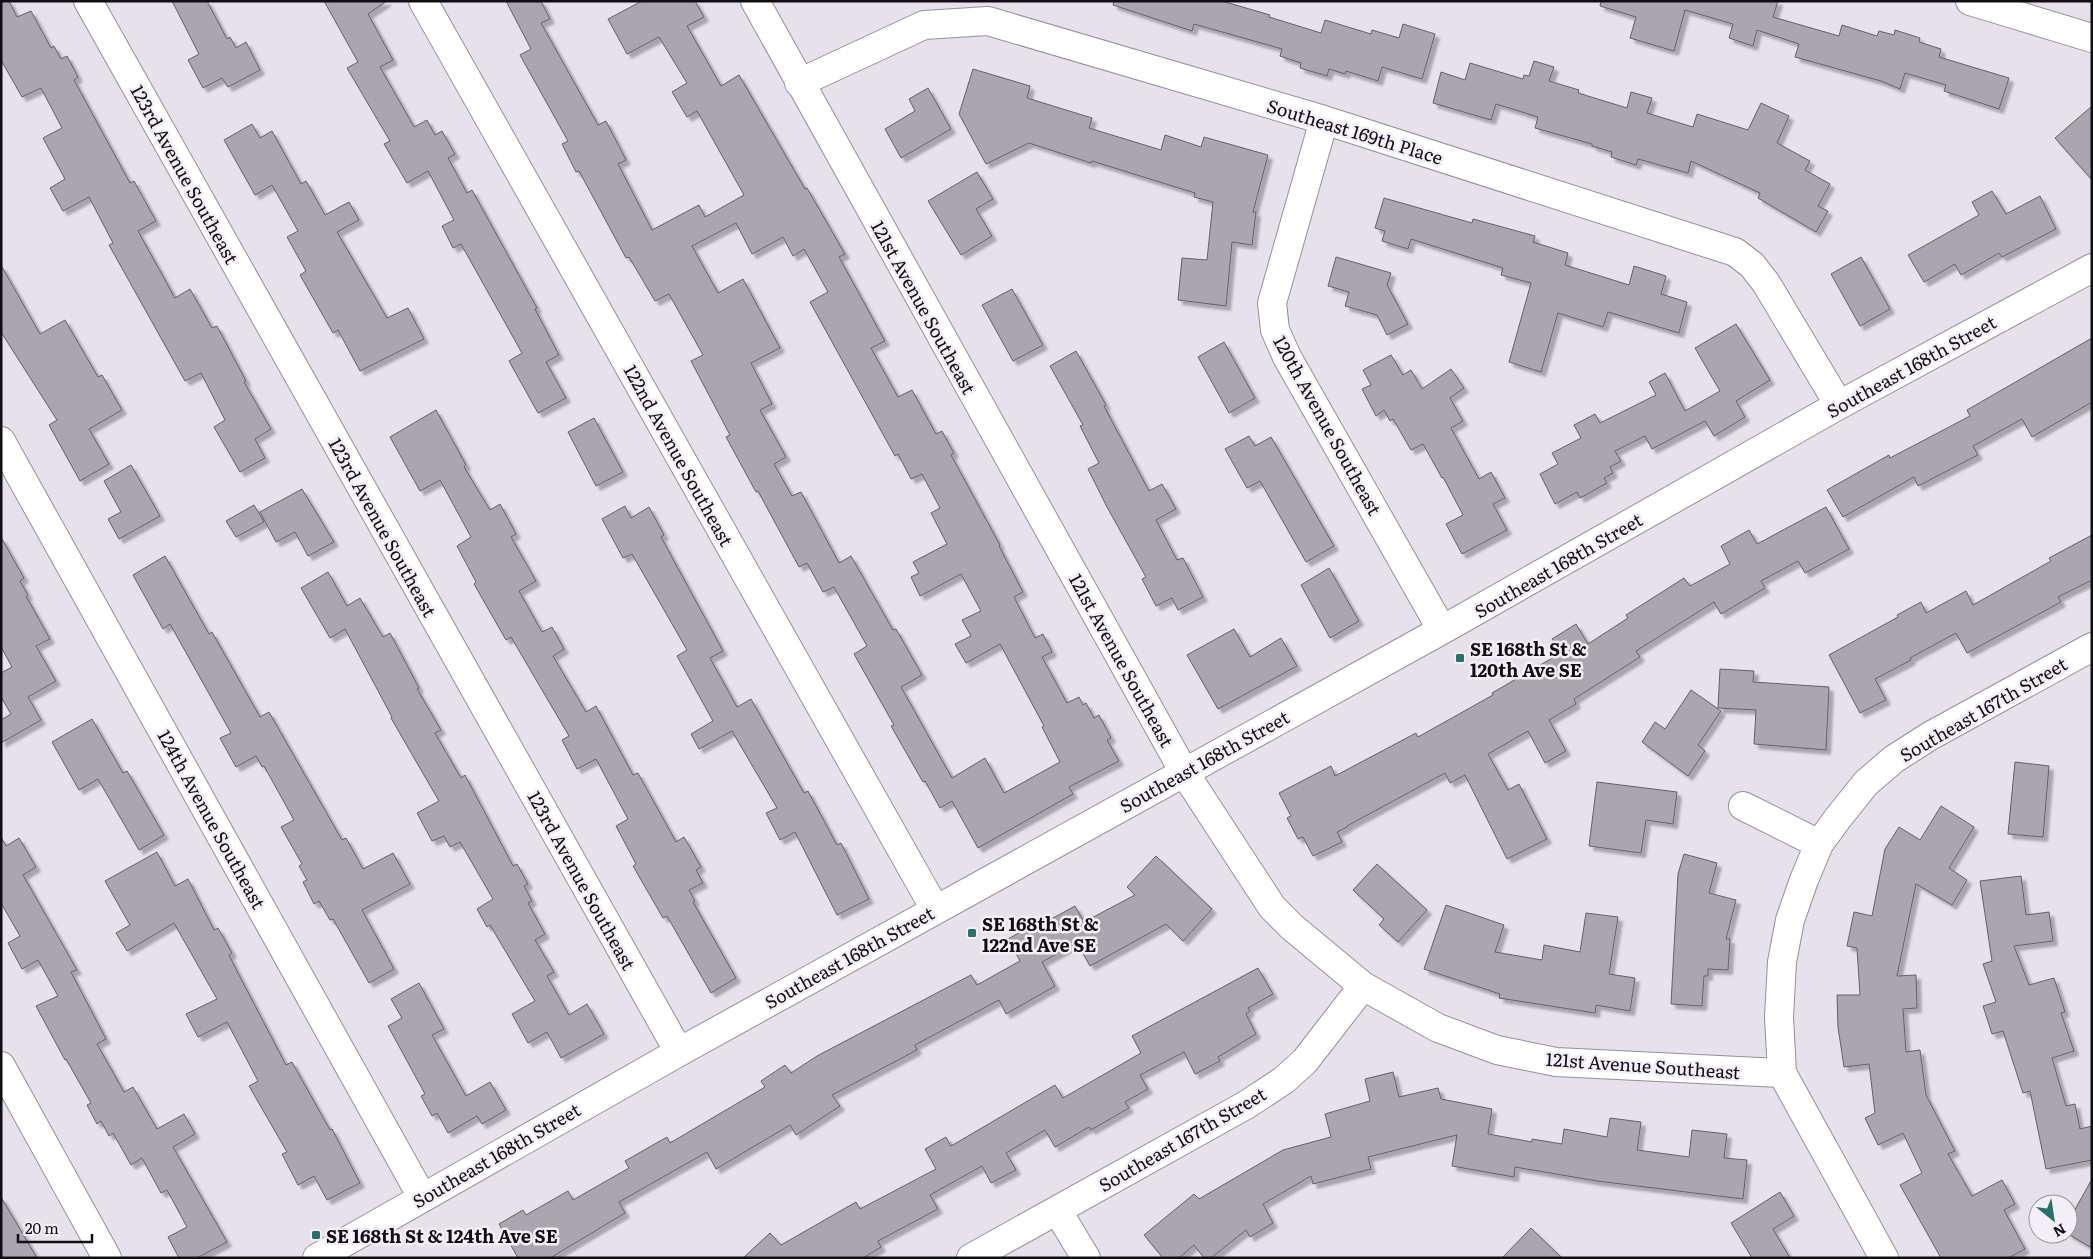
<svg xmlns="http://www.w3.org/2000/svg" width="2093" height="1259" font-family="Literata,serif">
	<defs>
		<filter id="shadow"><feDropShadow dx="4.5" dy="4.5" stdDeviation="1" flood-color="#0004"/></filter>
	</defs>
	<rect width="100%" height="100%" fill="#e6e1eb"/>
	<!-- building -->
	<path fill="#aaa5af" stroke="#646069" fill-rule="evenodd" filter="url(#shadow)" d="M1 1H9L17 17 31 11 51 48 54 46 61 59 67 56 78 77 74 80 93 115 130 183 134 181 156 221 138 231 175 298 190 289 212 328 217 326 246 381 244 382 271 429 255 439 265 458 240 472 214 427 225 420 201 373 185 381 109 245 113 243 89 197 63 211 50 188 65 179 43 138 62 128 41 88 22 97 1 60Z
		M172 1H207L227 39 230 37 236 48 246 42 260 70 228 87 222 78 203 88 188 60 199 54Z
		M324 1H387L368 14 393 60 380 67 414 127 427 120 435 135 442 131 455 154 448 158 467 193 472 190 537 308 535 309 559 355 546 362 566 398 538 413 509 361 522 353 461 244 453 248 442 226 454 220 428 171 407 183 384 144 390 141 347 68 358 62Z
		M506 1H541L550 19 541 23 598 125 606 121 626 160 618 164 652 230 699 205 705 217 744 195 697 111 687 117 672 92 687 83 659 37 627 54 608 19 642 1H695L704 17 687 26 721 86 739 75 805 189 807 188 845 254 839 257 885 341 871 348 898 397 912 390 936 434 942 431 954 453 951 455 1000 545 999 546 1023 592 1014 597 1035 638 1043 634 1052 652 1042 657 1067 703 1079 697 1083 705 1086 703 1094 718 1099 715 1111 738 1107 740 1119 761 1069 787 1073 794 978 848 952 801 940 808 925 781 923 782 891 726 894 725 854 654 867 646 834 587 823 592 807 563 799 567 758 491 756 492 726 437 730 435 691 361 703 355 669 294 655 301 629 257 626 258 579 171 576 172 562 144 568 141 520 55 531 49ZM736 223 752 254 783 237 793 256 804 249 828 292 810 302 895 456 898 454 911 479 922 474 940 508 931 513 947 544 913 562 919 573 911 577 920 596 961 574 981 611 962 620 971 636 955 644 966 663 1000 644 1044 726 1042 727 1060 762 1004 793 985 758 952 778 901 687 922 675 896 629 893 630 851 556 839 563 801 492 792 496 774 464 786 457 760 410 772 404 751 363 780 348 743 279 718 293 692 246Z
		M1114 1H1222L1270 15 1269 17 1321 33 1325 20 1371 34 1372 30 1399 38 1403 24 1435 34 1422 79 1382 67 1378 81 1346 71 1345 74 1329 69 1327 76 1300 68 1301 63 1280 56 1282 49 1194 24 1192 31 1113 5Z
		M1601 1H1778L1773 17 1839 36 1842 25 1877 36 1879 31 1894 35 1895 30 1920 38 1919 42 1941 49 1939 57 2009 78 1999 109 1944 91 1946 85 1905 73 1900 89 1881 81 1795 57 1799 44 1757 30 1753 46 1729 38 1733 24 1685 10 1674 51 1630 38 1636 17 1600 6Z
		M1534 61 1554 67 1549 81 1579 90 1578 93 1627 108 1631 92 1652 98 1647 113 1693 127 1697 114 1748 130 1761 103 1789 116 1777 143 1810 161 1805 170 1830 184 1818 206 1828 211 1816 232 1758 198 1760 193 1691 161 1688 173 1638 159 1636 165 1611 157 1612 152 1592 146V144L1535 128 1538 117 1496 104 1491 120 1433 103 1441 72 1465 80 1470 63 1523 79 1524 75 1529 76Z
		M973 69 1030 86 1027 98 1092 118 1089 128 1161 150 1165 135 1201 147 1204 137 1268 155 1253 212H1256L1252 245 1232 242 1226 306 1178 300 1182 258 1207 260 1213 202 1194 197 1195 193 1092 161 1091 163 1029 143 986 164 959 114Z
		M928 88 951 129 901 158 885 129 915 111 909 99Z
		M2092 106V180L2055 138Z
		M252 124 260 138 272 131 301 184 306 181 325 215 349 202 359 220 337 232 387 318 408 308 424 339 360 371 338 330 333 333 300 275 306 271 287 237 298 231 272 185 255 195 224 140Z
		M977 172 993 199 976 209 992 236 961 255 928 201Z
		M1992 191 2006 214 2040 196 2056 229 2002 257 1999 253 1961 275 1955 264 1924 282 1908 255 1979 215 1972 202Z
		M1384 198 1472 223 1473 219 1535 236 1533 242 1568 253 1565 265 1629 285 1634 266 1666 276 1661 294 1687 302 1679 333 1608 312 1603 327 1558 313 1541 372 1509 362 1531 283 1501 275 1503 268 1411 239 1408 249 1382 241 1385 231 1375 228Z
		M1336 257 1391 273 1387 285 1408 324 1387 335 1377 315 1345 306 1349 292 1328 286Z
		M1861 257 1890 309 1860 326 1831 274Z
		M1 265 40 334 65 320 98 377 102 375 122 410 89 429 109 464 80 481 49 425 57 420 1 332Z
		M1012 289 1043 345 1013 361 982 305Z
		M1736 324 1770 380 1736 401 1745 417 1714 436 1705 421 1652 449 1645 436 1615 451 1621 461 1610 467 1613 473 1604 478 1607 483 1580 498 1577 492 1555 504 1540 474 1558 464 1552 453 1581 438 1574 425 1595 414 1600 423 1656 395 1649 382 1665 373 1685 411 1720 391 1695 348Z
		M2092 338V402L2032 437 2022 419 1973 446 1978 455 1918 486 1914 477 1843 517 1827 490 1889 455 1890 458 1970 416 1967 410Z
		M1224 342 1255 398 1229 413 1198 357Z
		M1076 351 1106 405 1104 406 1149 491 1162 484 1176 509 1156 520 1177 560 1183 558 1203 597 1178 610 1172 598 1156 606 1142 579 1146 577 1107 507 1088 469 1099 463 1080 426 1083 425 1050 366Z
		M1391 355 1403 375 1411 370 1422 389 1451 369 1464 388 1450 398 1463 421 1451 428 1479 479 1491 472 1505 498 1493 504 1507 530 1462 554 1446 524 1463 515 1443 477 1442 478 1423 444 1411 450 1393 419 1390 421 1384 410 1376 416 1362 389 1371 385 1363 370Z
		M436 410 466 465 464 467 490 510 500 504 516 534 511 537 536 581 519 591 542 632 552 627 564 649 553 656 586 712 596 706 633 775 638 773 676 842 684 837 701 867 696 870 703 883 689 890 695 901 693 902 736 978 711 993 667 916 663 918 633 866 636 864 616 826 628 819 596 759 577 769 562 740 569 736 511 637 506 640 474 584 476 582 457 546 471 537 440 480 420 491 390 437Z
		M594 418 623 472 596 486 568 432Z
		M1249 436 1255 446 1271 437 1334 546 1306 562 1260 481 1247 488 1225 449Z
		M131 465 160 516 119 539 108 519 121 512 104 481Z
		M302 489 334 542 308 556 295 532 276 542 260 512Z
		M254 505 264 522 236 537 226 521Z
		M625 506 631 518 649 507 664 535 661 537 723 651 710 658 737 707 751 699 804 793 808 791 837 845 841 843 869 899 837 915 795 832 780 840 766 813 777 808 732 731 699 749 691 734 713 721 677 656 687 650 632 554 623 558 602 519Z
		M1826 507 1849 549 1805 573 1798 561 1761 581 1765 588 1721 614 1714 602 1636 651 1640 657 1574 699 1576 704 1549 720 1566 751 1545 763 1528 731 1488 754 1508 790 1519 784 1547 839 1507 859 1465 775 1450 783 1445 773 1347 826V827L1337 832 1342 842 1313 856 1303 837 1298 839 1287 818 1291 816 1279 793 1331 766 1335 776 1416 733 1418 737 1493 695 1492 693 1561 653 1552 639 1576 624 1588 644 1628 618 1626 615 1684 578 1690 586 1730 564 1721 546 1749 530 1757 544Z
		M2092 535V580L2058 597 2061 602 1967 653 1956 633 1910 658 1911 660 1875 679 1886 700 1860 713 1829 655 1898 617 1897 615 1921 602 1926 613 1966 591 1973 605 2051 561 2049 558Z
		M1 537 24 578 20 581 28 595 26 596 50 639 36 646 56 681 28 697 41 720 1 743V720L11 714 1 697V673L12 667 1 647Z
		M165 556 209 634 212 632 260 717 269 712 342 840 346 838 363 869 393 853 410 884 362 910 394 969 369 983 333 919 330 920 319 901 314 904 303 882 307 880 299 866 302 864 281 827 294 820 264 766 262 767 256 756 236 767 220 738 231 733 170 624 163 629 133 575Z
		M1329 568 1359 621 1330 638 1301 585Z
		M328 572 347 606 360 598 383 637 390 633 419 688 417 689 441 730 435 733 461 778 465 775 513 866 517 864 528 884 524 886 532 901 528 903 545 934 535 940 554 972 547 976 569 1015 587 1004 604 1034 561 1058 547 1032 528 1043 512 1014 535 1001 490 925 487 927 477 909 493 899 460 842 450 847 444 836 432 841 417 813 439 801 391 718 392 717 345 629 330 638 301 588Z
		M1234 629 1250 657 1281 638 1297 666 1218 709 1187 655Z
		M1720 669 1754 671 1753 682 1829 687 1826 750 1754 744 1756 710 1718 708Z
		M1691 690 1721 711 1698 745 1705 751 1688 776 1642 742 1655 722 1665 729Z
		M92 719 123 773 127 771 164 835 139 850 98 779 79 790 52 742Z
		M2015 762 2049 766 2043 837 2008 834Z
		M1597 782 1677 792 1673 824 1646 820 1641 853 1589 846Z
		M1941 806 1974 827 1949 868 1967 880 1952 905 1916 884 1897 976 1916 975 1917 1008 1903 1009 1906 1052 1920 1050 1926 1095 1955 1151 1948 1154 1972 1196 2002 1180 2015 1204 2004 1210 2025 1249 2008 1258H1941L1900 1185 1922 1173 1903 1133 1878 1145 1865 1118 1875 1113 1869 1064 1844 1067 1838 1027 1837 995H1860L1857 948 1847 946 1854 912 1872 916 1885 849 1899 827 1920 840Z
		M1 837 6 846 19 838 36 867 23 875 77 970 71 972 106 1039 97 1044 124 1092 133 1087 157 1129 184 1114 195 1134 173 1147 227 1242 197 1258H179L168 1237 187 1227 167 1190 161 1193 142 1158 131 1165 113 1133 109 1136 101 1121 97 1124 87 1105 91 1103 66 1059 65 1060 36 1006 58 996 38 960 22 969 8 943 20 936 1 903Z
		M157 852 175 886 188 879 214 930 218 928 232 953 229 955 239 975 286 1065 292 1062 330 1130 332 1129 360 1183 327 1200 314 1176 298 1185 282 1154 287 1152 249 1086 258 1081 227 1022 198 1037 186 1014 217 999 174 923 127 951 116 933 130 925 105 881Z
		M1684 854 1717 863 1709 893 1736 900 1726 939H1730L1728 970 1708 969V976H1704L1702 1006 1671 1004 1678 874Z
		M1156 856 1212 909 1183 941 1166 924 1090 966 1077 943 1042 962 1055 986 1006 1014 999 1000 915 1045 917 1050 832 1095 840 1106 796 1135 790 1125 716 1169 707 1152 619 1202 625 1213 550 1258H518L499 1224 523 1210 526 1215 568 1191 573 1200 629 1168 625 1161 667 1137 670 1143 765 1087 761 1081 785 1065 791 1073 817 1056 971 975 977 985 1020 961 1008 939 1031 926 1033 929 1075 906 1084 922 1135 895 1127 887Z
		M1377 864 1427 910 1398 942 1379 925 1384 919 1353 890Z
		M2021 876 2026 915 2049 912 2053 941 2014 946 2029 985 2054 978 2065 1012 2061 1013 2074 1051 2052 1058 2066 1106 2075 1104 2080 1129 2092 1126V1160L2046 1169 2030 1091 2023 1093 2003 1031 1992 1034 1983 1006 1996 1002 1983 964 1992 961 1980 881Z
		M1446 905 1504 925 1495 952 1542 960 1544 945 1580 952 1586 913 1618 917 1609 974 1635 978 1630 1011 1596 1005 1595 1013 1499 998 1500 994 1424 969Z
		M1258 968 1273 994 1248 1008 1250 1011 1246 1014 1256 1034 1218 1057 1220 1061 1195 1074 1184 1052 1140 1075 1148 1089 1125 1102 1129 1108 1091 1130 1089 1127 1055 1147 1045 1130 1006 1153 1016 1170 991 1183 982 1166 930 1195 938 1209 878 1241 881 1247 863 1258H743L770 1233 781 1245 856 1202 860 1209 936 1169 925 1149 946 1137 951 1146 1055 1085 1063 1098 1141 1053 1132 1036Z
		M419 983 444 1029 432 1035 466 1096 490 1082 506 1110 482 1124 477 1116 448 1133 437 1113 432 1116 421 1096 425 1094 388 1026 402 1018 391 999Z
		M1393 1072 1399 1097 1438 1088 1441 1099 1492 1109 1488 1134 1532 1142V1139L1562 1144 1564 1129 1607 1137 1610 1118 1641 1122 1637 1150 1689 1157 1692 1130 1727 1134 1724 1158 1747 1160 1743 1199 1597 1181 1515 1167 1514 1177 1452 1166 1457 1135 1368 1157 1371 1169 1313 1184 1311 1176 1263 1204 1273 1223 1250 1237 1246 1230 1211 1258H1204L1194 1245 1179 1258H1163L1144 1235 1194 1194 1199 1199 1283 1150 1331 1137 1325 1114 1370 1101 1365 1079Z
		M2092 1179V1248L2068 1234V1222Z
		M1780 1192 1794 1216 1773 1229 1790 1258H1752L1731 1223Z
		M1 1197 37 1258H1Z
		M1531 1228 1562 1258H1502Z"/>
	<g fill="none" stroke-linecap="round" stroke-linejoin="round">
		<!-- minor casing -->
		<g stroke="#949099" stroke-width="30">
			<path id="minor" d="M88 1 679 1052
				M423 1 935 909
				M755 1 1184 772 1272 907 1292 927 1363 986 1438 1028 1497 1050 1556 1062 1782 1073
				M1970 1 2092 38
				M799 83 924 25 988 21 1324 120 1735 252 1752 265 1766 283 1839 405
				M1324 120 1272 303 1275 330 1287 357 1442 630
				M1 441 422 1197
				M1743 806 1819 844
				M1 1066 107 1258
				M1057 1210 1086 1258
				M317 1258 679 1052 1442 630 1839 405 2092 268
				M971 1258 1246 1105 1284 1080 1305 1061 1363 986
				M1884 1258 1782 1073 1779 1017 1782 962 1790 920 1804 880 1819 844 1838 818 1866 783 1894 759 1930 736 2092 647"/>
		</g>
		<!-- minor -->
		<use href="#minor" stroke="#fff" stroke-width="28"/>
	</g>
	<!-- markers -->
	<g fill="#287068" stroke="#f3eef8" stroke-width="2">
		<rect x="1455" y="653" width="10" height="10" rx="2.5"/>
		<rect x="967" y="928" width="10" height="10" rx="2.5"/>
		<rect x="311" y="1230" width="10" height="10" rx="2.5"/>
	</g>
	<g text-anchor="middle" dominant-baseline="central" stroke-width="5" stroke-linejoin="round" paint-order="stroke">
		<!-- street labels -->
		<g font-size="18" fill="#100e12" stroke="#f3eef8">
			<text transform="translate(1355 131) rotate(17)">Southeast 169th Place</text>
			<text transform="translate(185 174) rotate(61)">123rd Avenue Southeast</text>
			<text transform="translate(924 307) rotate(61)">121st Avenue Southeast</text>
			<text transform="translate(1911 366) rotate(-29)">Southeast 168th Street</text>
			<text transform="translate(1328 425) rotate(61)">120th Avenue Southeast</text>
			<text transform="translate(679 455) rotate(61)">122nd Avenue Southeast</text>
			<text transform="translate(383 527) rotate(61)">123rd Avenue Southeast</text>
			<text transform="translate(1558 565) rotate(-30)">Southeast 168th Street</text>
			<text transform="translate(1122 660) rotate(61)">121st Avenue Southeast</text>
			<text transform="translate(1983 709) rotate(-30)">Southeast 167th Street</text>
			<text transform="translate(1204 761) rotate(-29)">Southeast 168th Street</text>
			<text transform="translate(212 819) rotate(61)">124th Avenue Southeast</text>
			<text transform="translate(582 880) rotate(61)">123rd Avenue Southeast</text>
			<text transform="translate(849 957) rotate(-29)">Southeast 168th Street</text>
			<text transform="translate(1643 1065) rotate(4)">121st Avenue Southeast</text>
			<text transform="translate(1182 1139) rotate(-30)">Southeast 167th Street</text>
			<text transform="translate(496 1155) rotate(-30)">Southeast 168th Street</text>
		</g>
		<!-- poi labels -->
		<g font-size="18" font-weight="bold" fill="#100e12" stroke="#f3eef8" text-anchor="start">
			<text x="1470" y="648">SE 168th St &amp;<tspan x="1470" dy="21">120th Ave SE</tspan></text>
			<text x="982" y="923">SE 168th St &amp;<tspan x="982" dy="21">122nd Ave SE</tspan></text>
			<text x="326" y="1235">SE 168th St &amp; 124th Ave SE</text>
		</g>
	</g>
	<!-- border -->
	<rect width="2093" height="1259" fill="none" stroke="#100e12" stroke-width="5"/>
	<!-- north arrow -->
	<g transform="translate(2053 1219) rotate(150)"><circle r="24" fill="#f3eef8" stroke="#98949c"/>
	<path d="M0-4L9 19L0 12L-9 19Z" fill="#287068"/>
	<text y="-8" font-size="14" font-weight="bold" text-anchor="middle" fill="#100e12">N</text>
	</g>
	<!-- scale -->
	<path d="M18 1234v8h74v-8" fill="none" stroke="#100e12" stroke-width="2.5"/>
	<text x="25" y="1234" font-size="15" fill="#100e12" stroke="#f3eef8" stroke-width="4" paint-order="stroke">20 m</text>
</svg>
